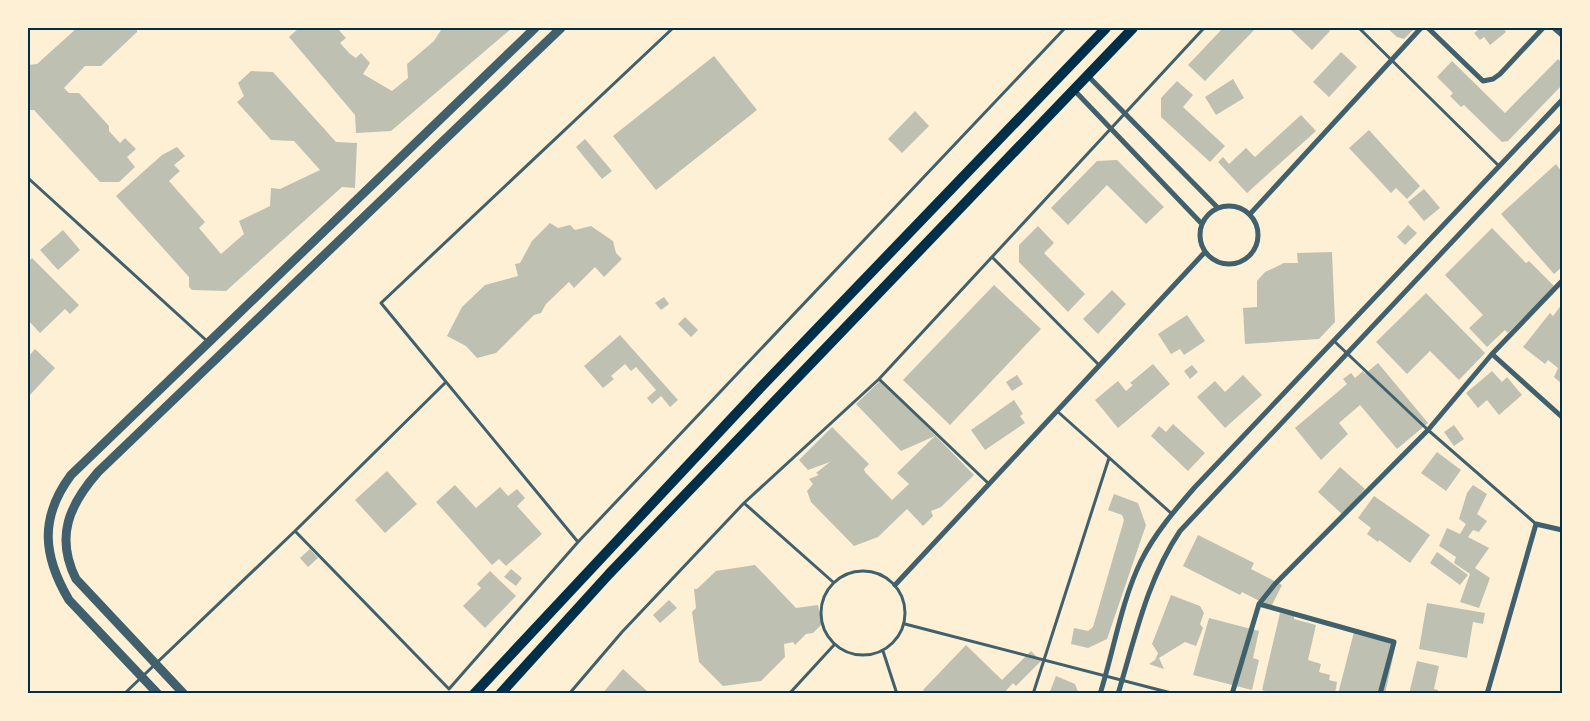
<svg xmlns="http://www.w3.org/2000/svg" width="1590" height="721" font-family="'Source Sans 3',sans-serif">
	<rect width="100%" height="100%" fill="#fdf0d5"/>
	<!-- building -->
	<path fill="#bec0b2" d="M77 28H137V32L101 66H85L64 88 69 93H79L109 126V131L120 143 125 138 136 149 127 157 135 167 119 182H100L34 110H28V65L37 64Z
		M337 28 346 38 340 43 350 54 356 58 361 53 370 63 363 74 392 91 408 78 407 64 434 41 441 30 460 28H512L391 131 356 133 355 115 289 37 298 29Z
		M1223 28H1256L1205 81 1188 65Z
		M1289 28H1327L1330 31 1312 50Z
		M1387 28H1415L1404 39 1397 37Z
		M1481 28H1503L1506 32 1490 45 1484 37 1480 40 1474 33Z
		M1341 52 1357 67 1329 97 1313 82Z
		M714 56 757 110 656 190 613 136Z
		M1558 59 1562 63V85L1508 141 1502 142 1464 105 1461 107 1450 96 1453 93 1437 77 1452 61 1505 113Z
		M251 71 273 72 336 142 357 143 355 188 342 187 226 291 192 290 189 287V277L116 196 162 155 177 147 185 156 174 165 180 171 169 181 205 222 199 228 221 254 244 234 239 221 270 206 271 188 280 189 320 170 294 141 271 140 237 102 244 96 238 83Z
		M1233 79 1244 98 1216 115 1205 97Z
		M1177 81 1193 95 1183 107 1225 146 1210 162 1161 117V98Z
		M915 111 929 126 902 153 888 139Z
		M1301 115 1316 131 1247 193 1218 162 1223 157 1229 164 1246 148 1255 157Z
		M1369 130 1420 186 1407 199 1396 188 1391 193 1349 148Z
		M585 139 612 171 602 179 576 147Z
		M1117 160 1164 207 1146 224 1107 185 1068 225 1051 208 1097 161Z
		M1556 164 1562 172V267L1554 274 1501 214Z
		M1424 189 1440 208 1424 221 1408 202Z
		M550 223 558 228 570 225 575 230 591 226 613 241 616 253 622 259 604 277 595 267 574 288 569 282 546 304 541 313 534 315 496 353 477 358 466 346 447 336 462 307 485 285 518 276 515 264 520 263 532 241Z
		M1408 225 1417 233 1405 245 1397 237Z
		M1038 226 1054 243 1044 253 1085 294 1068 312 1019 262V245Z
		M1492 228 1526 263 1529 261 1555 287 1508 333 1505 330 1487 347 1469 328 1483 315 1445 275Z
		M63 230 80 250 58 270 40 250Z
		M1332 252 1335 322 1319 339 1245 344 1243 308 1257 307V281L1265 272 1284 263H1298L1297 253Z
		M32 258 79 305 70 314 65 309 40 333 28 320V295L30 292 28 290V262Z
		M994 285 1041 329 950 425 903 380Z
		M1112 290 1126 304 1098 334 1083 319Z
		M1426 293 1485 353 1459 380 1430 351 1407 374 1376 342Z
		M664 297 669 304 661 310 655 303Z
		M1562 304V384L1554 377 1558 368 1548 360 1545 364 1523 347 1550 313 1553 316Z
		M1187 315 1205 341 1184 355 1180 349 1171 354 1158 334Z
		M685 317 698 330 691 337 678 324Z
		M620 335 678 400 670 407 661 396 652 404 647 398 656 390 636 367 631 371 625 364 611 376 614 379 603 388 584 366Z
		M35 349 55 368 28 397V357Z
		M1378 363 1428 423 1397 449 1360 405 1339 423 1348 434 1321 460 1295 428 1347 384 1343 379 1351 373 1355 378 1363 371 1365 374Z
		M1153 364 1170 384 1118 428 1095 400 1118 381 1126 391 1133 385 1130 383Z
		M1192 365 1198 372 1190 379 1184 371Z
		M1492 371 1502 382 1507 377 1522 395 1499 415 1487 400 1478 408 1466 393Z
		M1017 375 1023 384 1012 391 1006 382Z
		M1243 375 1262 395 1225 428 1197 397 1215 381 1225 392Z
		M881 380 974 475 941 507 931 511 933 516 923 526 907 509 878 537 854 546 811 502 807 491 813 484 809 479 819 475 816 473 830 462 808 470 799 460 832 427 869 464 864 469 865 472 892 500 909 484 897 473 935 436 901 451 856 404Z
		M1014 400 1023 414 1020 416 1025 423 985 450 971 430Z
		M1173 424 1205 453 1188 471 1151 436 1159 426 1166 432Z
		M1454 425 1464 439 1454 446 1444 432Z
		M1437 452 1461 470 1446 491 1421 473Z
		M1340 467 1365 489 1343 515 1318 492Z
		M387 471 417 504 385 533 355 500Z
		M455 485 476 508 500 487 508 496 517 489 525 498 517 506 542 534 506 566 499 559 492 565 436 502Z
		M1473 485 1487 494 1477 514 1487 521 1479 532 1473 530 1468 537 1489 548 1475 568 1490 578 1479 608 1460 602 1470 574 1454 563 1456 557 1439 546 1447 528 1460 534 1466 524 1459 519 1467 493Z
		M1114 494 1138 503 1146 525 1107 639 1088 648 1071 644 1074 628 1088 631 1093 627 1124 520 1122 515 1108 510Z
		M1374 496 1430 535 1410 563 1379 540 1378 542 1367 534 1371 528 1358 518Z
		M1198 535 1254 563 1251 569 1282 585 1271 607 1242 592 1240 595 1183 566Z
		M310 549 318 558 308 567 300 558Z
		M1437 552 1468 575 1460 585 1430 563Z
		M755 565 796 608 818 605 822 624 813 633 806 634 795 645 793 642 784 644 785 657 761 681 723 686 699 662 692 612 696 608 694 589H697L716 571Z
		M511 569 522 578 516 586 504 577Z
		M490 571 516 596 485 628 463 606 481 588 477 584Z
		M1171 595 1200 606 1204 613 1200 624 1203 628 1196 646 1185 642 1159 658 1164 669 1149 664 1155 660 1158 653 1152 644Z
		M669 600 677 608 660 623 653 615Z
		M1427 603 1485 613 1483 624 1473 622 1467 658 1419 649Z
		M1280 613 1294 616V619L1316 625 1308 660 1321 664 1319 672 1330 675 1329 680 1337 682 1335 694H1275L1262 690Z
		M1209 618 1259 631 1253 658 1259 660 1252 690 1193 675Z
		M1354 632 1396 643 1385 694H1338Z
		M966 645 1002 680 1031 651 1041 661 1016 686 1013 683 1003 694H927L923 690Z
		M1417 661 1439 666 1434 689 1438 690 1437 694H1409Z
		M623 669 647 691 644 694H602Z
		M1056 676 1075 684 1079 694H1049Z"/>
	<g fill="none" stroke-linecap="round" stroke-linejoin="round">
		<!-- service -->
		<path stroke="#3f606c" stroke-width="3" d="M1359 28 1499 166
			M28 178 207 341
			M992 257 1099 365
			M1334 341 1428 430 1536 524
			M879 379 989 484
			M446 382 295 531 449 689 578 542 381 303 673 28
			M1057 411 1172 514
			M744 503 833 582
			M578 542 1065 28
			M821 613a42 42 0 1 1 84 0a42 42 0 1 1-84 0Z
			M905 624 1175 694
			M883 651 897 694
			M124 694 295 531
			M569 694 622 632 744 503 879 379 1204 28
			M789 694 834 645
			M1033 694 1109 458"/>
		<!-- minor -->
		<path stroke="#3f606c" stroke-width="5" d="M1428 28 1483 81 1493 79 1500 74 1543 28
			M1554 28 1562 35
			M1087 75 1218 208
			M1074 90 1202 224
			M1200 235a29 29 0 1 1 58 0a29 29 0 1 1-58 0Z
			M1250 214 1421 28
			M1492 354 1562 417
			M895 585 1205 252
			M1259 604 1394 642 1380 694
			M1100 694C1114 650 1121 602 1141 561 1155 533 1175 510 1195 487L1562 100
			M1118 694C1135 638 1147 580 1180 531L1562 125
			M1232 694 1259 604 1275 584 1428 430 1492 354 1562 281
			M1487 694 1536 524 1562 530"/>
		<!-- tertiary -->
		<path stroke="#3f606c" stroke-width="9" d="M158 694 69 600C43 556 39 518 71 475L535 28
			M184 694 76 579C55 537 69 505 98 472L561 28"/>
		<!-- secondary -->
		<path stroke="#003049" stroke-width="10" d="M474 694 762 386 1106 28
			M500 694 609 574 1133 28"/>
	</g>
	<!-- border -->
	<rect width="1590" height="721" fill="none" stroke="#fdf0d5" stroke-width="58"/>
	<rect x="29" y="29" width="1532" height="663" fill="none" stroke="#003049" stroke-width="2"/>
</svg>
